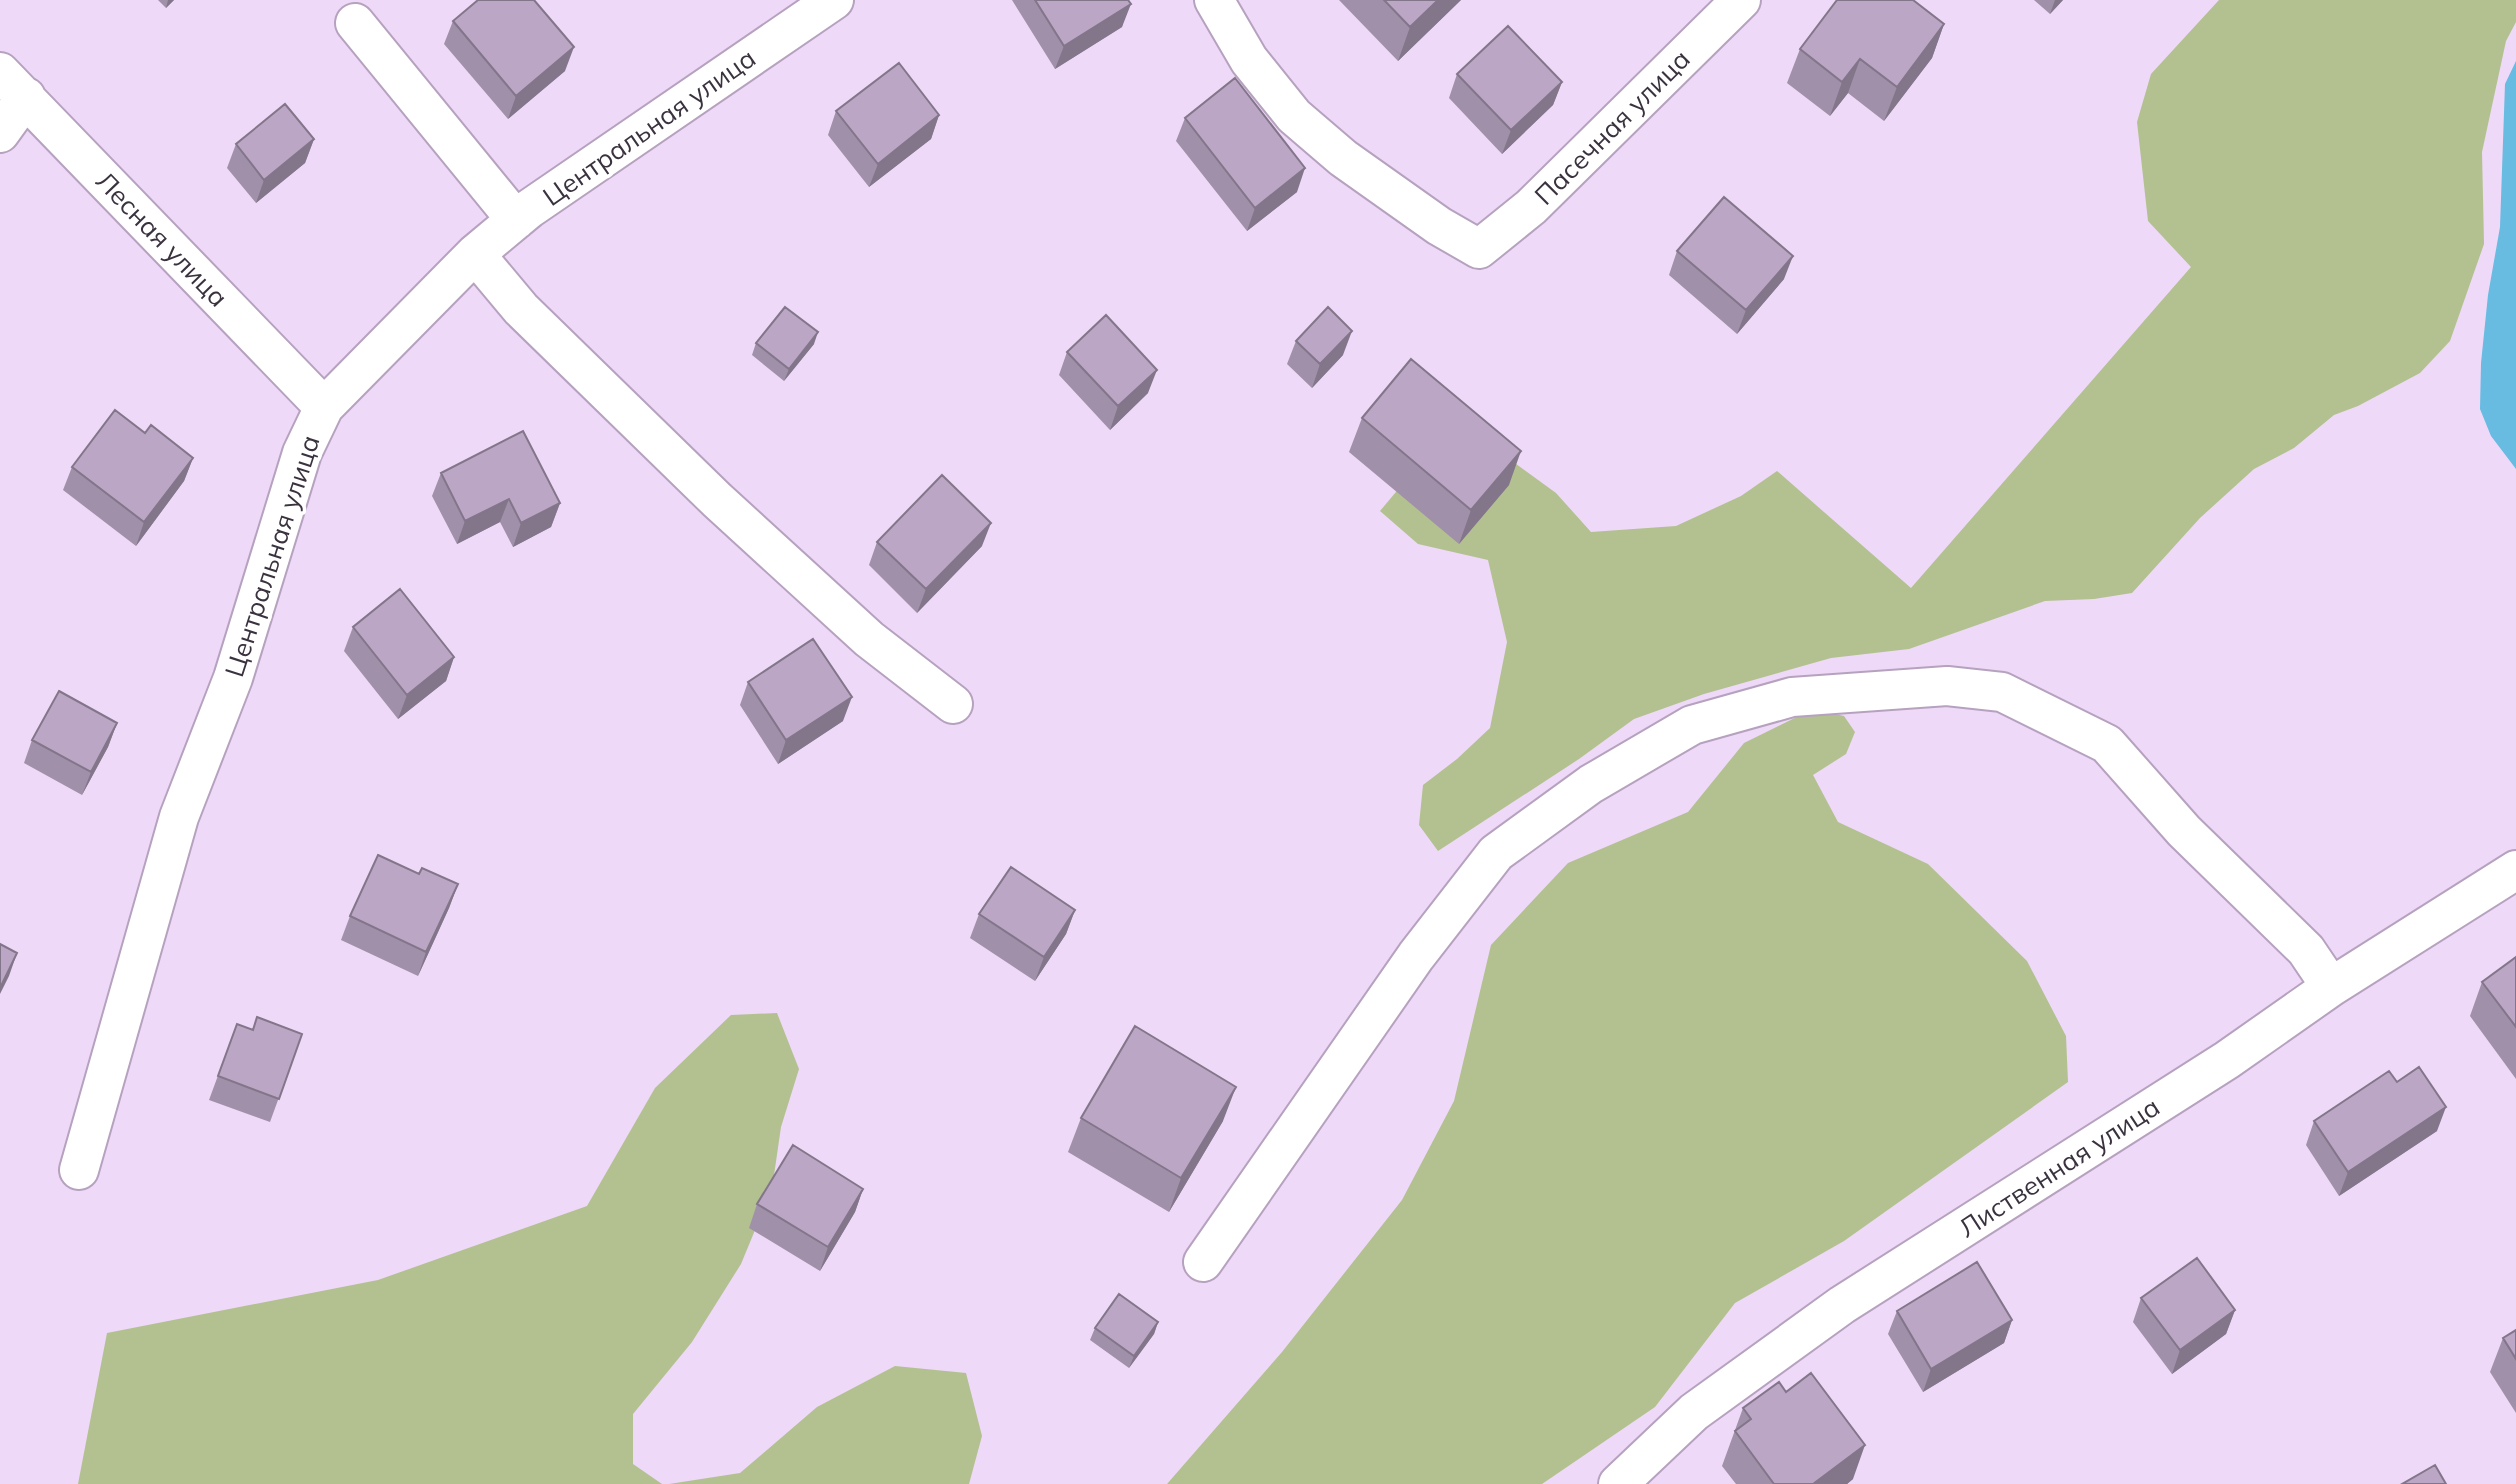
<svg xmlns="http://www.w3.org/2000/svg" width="2516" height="1484" font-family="Mulish,sans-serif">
	<rect width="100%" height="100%" fill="#eed9f8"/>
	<!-- green -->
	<path fill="#b2c18f" d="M2219 0H2516V22L2506 41 2482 152 2484 244 2450 341 2420 373 2358 406 2334 415 2294 448 2254 469 2200 518 2132 593 2094 599 2045 601 1909 649 1831 658 1704 694 1634 719 1579 759 1438 851 1419 825 1423 785 1457 759 1490 728 1507 642 1488 560 1418 544 1380 511 1406 480 1508 458 1556 493 1591 532 1676 526 1741 496 1777 471 1911 588 2191 267 2148 221 2137 122 2151 74Z
		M1813 709 1844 716 1855 732 1846 754 1813 775 1838 822 1928 864 2027 961 2066 1036 2068 1082 1844 1241 1735 1303 1655 1407 1542 1484H1167L1282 1352 1402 1200 1454 1101 1491 945 1568 863 1688 812 1744 743Z
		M777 1013 799 1069 781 1127 772 1189 741 1264 692 1342 633 1414V1464L662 1484H78L107 1333 378 1280 587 1206 655 1088 731 1015Z
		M895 1366 966 1373 982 1436 969 1484H669L740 1473 817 1407Z"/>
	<!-- water -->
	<path fill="#68bbe1" d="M2516 61V469L2491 436 2480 409 2481 363 2488 295 2500 227 2505 84Z"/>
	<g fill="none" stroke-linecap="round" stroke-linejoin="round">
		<!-- minor casing -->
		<g stroke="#b6a2bf" stroke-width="42">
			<path id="minor" d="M1214 0 1249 60 1294 116 1343 158 1439 226 1479 249 1531 207 1741 0
				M355 23 516 220
				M0 72 324 407
				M0 133 26 97
				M475 254 521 309 717 500 869 639 953 704
				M79 1170 179 817 233 678 302 453 324 407 475 254 529 209 834 0
				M1203 1262 1416 956 1496 853 1591 784 1692 725 1792 697 1947 686 2002 692 2107 744 2184 831 2306 950 2331 987
				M1618 1484 1694 1412 1842 1305 2227 1060 2331 987 2516 870"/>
		</g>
		<!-- minor -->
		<use href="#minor" stroke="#fff" stroke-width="38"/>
	</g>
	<!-- wall -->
	<path fill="#a190a9" d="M158 0H174L166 8Z
		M1012 0H1128L1122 27 1055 69Z
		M1339 0H1461L1398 61Z
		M2034 0H2063L2050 14Z
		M453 21 565 71 508 119 444 44Z
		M1944 24 1932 58 1884 121 1848 93 1830 116 1787 83 1800 49Z
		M1457 74 1562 82 1553 105 1502 154 1449 98Z
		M836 111 939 115 931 139 869 187 828 135Z
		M1185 118 1297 192 1247 231 1176 141Z
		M314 139 305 163 256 203 227 168 236 144Z
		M1677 251 1784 279 1737 334 1669 275Z
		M1296 341 1343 355 1312 388 1287 364Z
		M756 343 814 344 784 381 752 355Z
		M1067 352 1148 393 1110 430 1059 375Z
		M1362 418 1509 485 1459 544 1349 452Z
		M145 433 193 458 184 481 136 546 63 490 72 467Z
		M441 473 560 503 551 527 513 547 500 522 457 544 432 496Z
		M877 542 982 546 917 613 869 565Z
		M353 627 454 657 446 681 398 719 344 651Z
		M748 682 843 721 778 764 740 705Z
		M117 723 108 747 82 795 24 763 32 740Z
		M419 874 458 884 449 908 418 976 341 940 350 916Z
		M1075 910 1066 934 1035 981 970 938 979 914Z
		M2516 957V1079L2470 1016 2482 982Z
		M237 1024 252 1030 302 1034 270 1122 209 1100Z
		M2397 1082 2437 1131 2339 1196 2306 1145 2314 1121Z
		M1081 1118 1223 1121 1169 1212 1068 1152Z
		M863 1189 855 1212 820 1271 749 1228 757 1204Z
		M2141 1298 2235 1310 2226 1334 2172 1374 2133 1322Z
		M1897 1311 2012 1320 2004 1343 1923 1392 1888 1334Z
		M1158 1322 1154 1334 1129 1368 1090 1340 1095 1328Z
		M2516 1330V1413L2490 1372 2503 1338Z
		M1743 1408 1853 1479 1847 1484H1736L1722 1466Z"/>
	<!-- shaded-wall -->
	<path fill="#83758a" d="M168 0H174L166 8Z
		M1438 0H1461L1398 61 1410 27Z
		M2055 0H2063L2050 14Z
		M1131 4 1122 27 1055 69 1064 46Z
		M1944 24 1932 58 1884 121 1897 87Z
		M574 47 565 71 508 119 516 96Z
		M1860 59 1848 93 1830 116 1842 82Z
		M1562 82 1553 105 1502 154 1511 130Z
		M939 115 931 139 869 187 878 164Z
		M314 139 305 163 256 203 264 180Z
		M1305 168 1297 192 1247 231 1255 208Z
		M1793 256 1784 279 1737 334 1746 310Z
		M1352 331 1343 355 1312 388 1320 364Z
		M818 332 814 344 784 381 789 369Z
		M1157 370 1148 393 1110 430 1118 406Z
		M1521 451 1509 485 1459 544 1471 510Z
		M193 458 184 481 136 546 144 522Z
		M509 499 500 522 457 544 465 521Z
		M560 503 551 527 513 547 521 523Z
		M991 523 982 546 917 613 926 589Z
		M454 657 446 681 398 719 407 695Z
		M852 697 843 721 778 764 786 740Z
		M117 723 108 747 82 795 91 772Z
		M458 884 449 908 418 976 426 952Z
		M1075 910 1066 934 1035 981 1044 957Z
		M17 953 9 976 0 994V988Z
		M1236 1087 1223 1121 1169 1212 1181 1178Z
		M2446 1107 2437 1131 2339 1196 2348 1172Z
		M863 1189 855 1212 820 1271 828 1247Z
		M2235 1310 2226 1334 2172 1374 2180 1350Z
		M2012 1320 2004 1343 1923 1392 1931 1369Z
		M1158 1322 1154 1334 1129 1368 1134 1356Z
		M1865 1445 1853 1479 1847 1484H1813Z"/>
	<!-- building -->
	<path fill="#bba7c5" stroke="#83758a" stroke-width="2" d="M478 0H534L574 47 516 96 453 21Z
		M1035 0H1128L1131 4 1064 46Z
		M1384 0H1438L1410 27Z
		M1837 0H1913L1944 24 1897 87 1860 59 1842 82 1800 49Z
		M1508 26 1562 82 1511 130 1457 74Z
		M899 63 939 115 878 164 836 111Z
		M1235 78 1305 168 1255 208 1185 118Z
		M285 104 314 139 264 180 236 144Z
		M1724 197 1793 256 1746 310 1677 251Z
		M785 307 818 332 789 369 756 343Z
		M1328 307 1352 331 1320 364 1296 341Z
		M1106 315 1157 370 1118 406 1067 352Z
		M1411 359 1521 451 1471 510 1362 418Z
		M115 410 145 433 151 425 193 458 144 522 72 467Z
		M523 431 560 503 521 523 509 499 465 521 441 473Z
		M942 475 991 523 926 589 877 542Z
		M400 589 454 657 407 695 353 627Z
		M813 639 852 697 786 740 748 682Z
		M59 691 117 723 91 772 32 740Z
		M378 855 419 874 422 868 458 884 426 952 350 916Z
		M1011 867 1075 910 1044 957 979 914Z
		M0 944 17 953 0 988Z
		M2516 957V1027L2482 982Z
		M257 1017 302 1034 279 1099 218 1076 237 1024 253 1030Z
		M1135 1026 1236 1087 1181 1178 1081 1118Z
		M2419 1067 2446 1107 2348 1172 2314 1121 2389 1071 2397 1082Z
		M793 1145 863 1189 828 1247 757 1204Z
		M2197 1258 2235 1310 2180 1350 2141 1298Z
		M1977 1262 2012 1320 1931 1369 1897 1311Z
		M1119 1294 1158 1322 1134 1356 1095 1328Z
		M2516 1330V1359L2503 1338Z
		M1811 1373 1865 1445 1813 1484H1774L1735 1431 1751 1419 1743 1408 1779 1382 1786 1392Z
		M2435 1465 2446 1484H2402Z"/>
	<g text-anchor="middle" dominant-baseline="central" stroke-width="7" stroke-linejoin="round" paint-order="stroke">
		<!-- street labels -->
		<g font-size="26" fill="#3a323e" stroke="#fff">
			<text transform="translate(649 127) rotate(-35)">Центральная улица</text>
			<text transform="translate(1612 127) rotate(-45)">Пасечная улица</text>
			<text transform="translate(162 239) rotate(46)">Лесная улица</text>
			<text transform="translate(272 556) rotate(-72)">Центральная улица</text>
			<text transform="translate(2059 1167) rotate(-33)">Лиственная улица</text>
		</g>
	</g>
</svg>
